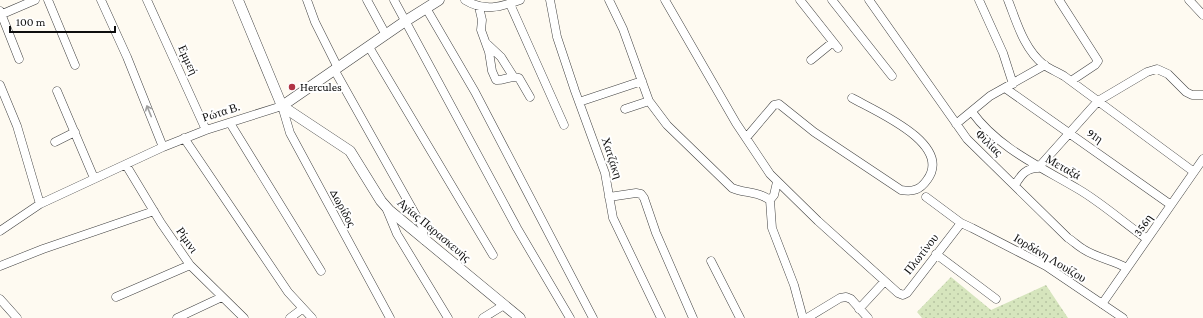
<svg xmlns="http://www.w3.org/2000/svg" width="1203" height="318" font-family="'Crimson Pro',serif">
	<defs>
		<pattern id="green-dots" width="8" height="8" patternUnits="userSpaceOnUse"><rect width="8" height="8" fill="#d6e5bd"/><path d="M2 2h.1M6 6h.1" fill="none" stroke="#b6c3a1" stroke-width="1.8" stroke-linecap="round"/></pattern>
	</defs>
	<rect width="100%" height="100%" fill="#fefaf1"/>
	<!-- green -->
	<path fill="url(#green-dots)" d="M951 277 991 310 1046 285 1068 318H922L917 312Z"/>
	<g fill="none" stroke-linecap="round" stroke-linejoin="round">
		<!-- minor casing -->
		<g stroke="#414141" stroke-width="9">
			<path id="minor" d="M48 0 75 65
				M101 0 127 57 163 147
				M147 0 206 130
				M307 0 315 22 338 68
				M367 0 386 35
				M394 0 517 228 570 318
				M465 0C484 12 501 7 520 0
				M550 0 557 37 575 91 605 173 613 218 661 318
				M609 0 623 29 649 101 667 125 732 188C746 194 755 190 770 200
				M665 0 736 123 770 174 818 221 898 293 903 295 907 293 961 223
				M800 0 838 48
				M832 0 892 76
				M869 0 967 139 1068 238C1073 241 1078 246 1083 249 1097 258 1113 260 1127 268
				M979 0 1003 53 1013 84
				M1008 0C1017 23 1024 49 1044 65 1050 69 1057 72 1064 76L1194 172
				M1059 0 1098 61 1095 65 1071 81
				M1189 0 1203 15
				M510 4 564 125
				M479 7 482 20 481 30 489 52 492 71 496 80C504 81 510 75 519 78L530 97
				M426 8 475 92 593 318
				M0 11 19 59
				M0 15 35 0
				M486 43 501 57 513 76
				M369 47 493 255
				M811 60 833 42
				M335 71 423 228 424 240
				M0 85 17 126 40 204
				M1005 88 1171 205
				M57 91 94 178
				M579 102 642 81
				M625 109 649 101
				M972 112C998 148 1041 167 1078 189 1102 203 1124 223 1147 239
				M230 123 321 271
				M956 124 990 96 1045 65
				M184 138 288 292 312 318
				M746 138 774 105 779 104 814 132 901 190C913 192 920 190 927 180 954 144 875 111 852 98
				M55 142 75 132
				M126 165 161 223 190 265 244 318
				M777 182 774 195 770 200 772 228 794 285 803 318
				M1015 185C1021 175 1026 168 1038 168L1098 101 1147 72 1157 69 1168 74 1186 92 1192 95H1203
				M609 197 636 193 641 194 644 198 656 233 693 318
				M926 197 961 223 972 228 1046 266 1123 318
				M385 205 397 234 448 318
				M0 231 40 204 163 147 206 130 282 106 290 133 390 318
				M936 254 996 299
				M711 261 740 318
				M0 266 43 249 154 211
				M116 297 190 265
				M0 299 17 318
				M1102 304 1203 159
				M859 309 884 282
				M177 318 222 297
				M290 318 302 309
				M483 318 504 305
				M807 318 840 298 846 297 851 299 868 318"/>
		</g>
		<!-- tertiary casing -->
		<g stroke="#414141" stroke-width="11">
			<path id="tertiary" d="M238 0 282 106 350 151 381 201 389 210 520 318
				M282 106 404 22 439 0"/>
		</g>
		<!-- minor -->
		<use href="#minor" stroke="#fff" stroke-width="8"/>
		<!-- tertiary -->
		<use href="#tertiary" stroke="#fff" stroke-width="10"/>
	</g>
	<!-- one-way arrows -->
	<defs><path id="oneway-shaft" d="M-6 0H5M1.5-3L5.5 0L1.5 3" fill="none" stroke-width="1.6" stroke-linecap="round" stroke-linejoin="round"/></defs>
	<use stroke="#9f9f9f" href="#oneway-shaft" transform="translate(149 111) rotate(-112)"/>
	<!-- markers -->
	<circle fill="#b13445" stroke="#fff" stroke-width="1.5" cx="292" cy="87" r="4"/>
	<g text-anchor="middle" dominant-baseline="central" stroke-width="4" stroke-linejoin="round" paint-order="stroke">
		<!-- street labels -->
		<g font-size="12" fill="#0e0e0e" stroke="#fff">
			<text transform="translate(188 60) rotate(66)">Εμμεή</text>
			<text transform="translate(221 112) rotate(-18)">Ρώτα Β.</text>
			<text transform="translate(1095 136) rotate(35)">91η</text>
			<text transform="translate(989 143) rotate(45)">Φιλίας</text>
			<text transform="translate(612 158) rotate(72)">Χατζάκη</text>
			<text transform="translate(1063 167) rotate(29)">Μεταξά</text>
			<text transform="translate(343 208) rotate(62)">Δωρίδος</text>
			<text transform="translate(1143 225) rotate(-55)">356η</text>
			<text transform="translate(434 230) rotate(40)">Αγίας Παρασκευής</text>
			<text transform="translate(187 240) rotate(55)">Ρίμινι</text>
			<text transform="translate(921 254) rotate(-52)">Πλωτίνου</text>
			<text transform="translate(1050 258) rotate(31)">Ιορδάνη Λουίζου</text>
		</g>
		<!-- poi labels -->
		<g font-size="12" fill="#0e0e0e" stroke="#fff" text-anchor="start">
			<text x="300" y="87">Hercules</text>
		</g>
	</g>
	<!-- scale -->
	<path d="M10 26v6h105v-6" fill="none" stroke="#0e0e0e" stroke-width="2"/>
	<text x="16" y="26" font-size="12" fill="#0e0e0e" stroke="#ffffff" stroke-width="3" paint-order="stroke">100 m</text>
</svg>
